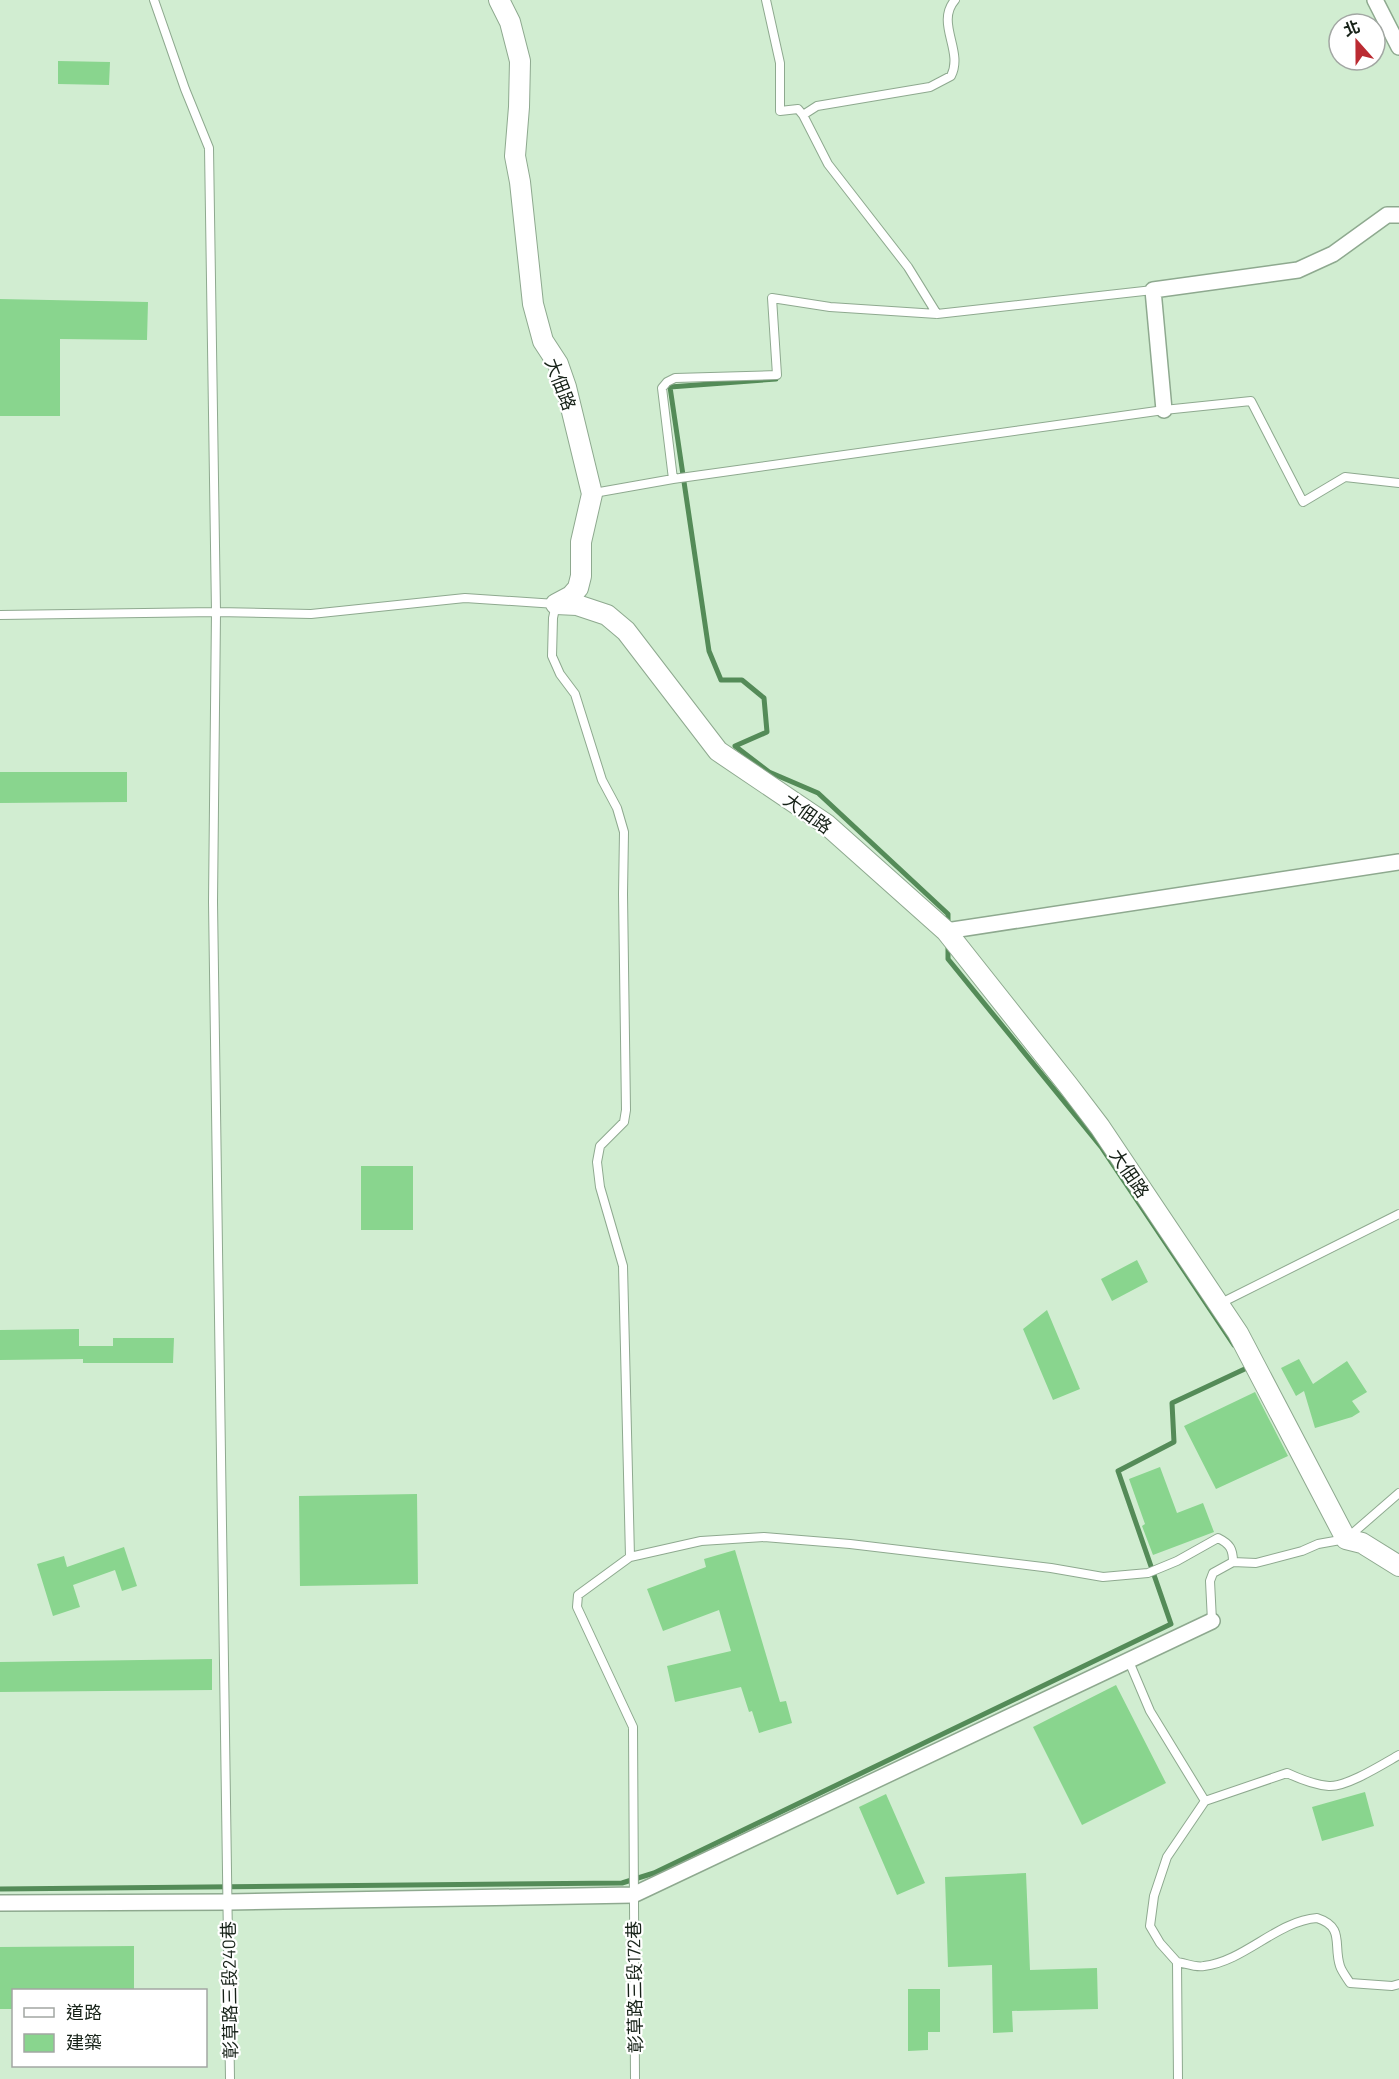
<svg xmlns="http://www.w3.org/2000/svg" width="1399" height="2079" font-family="Barlow,'Noto Sans TC',sans-serif">
	<rect width="100%" height="100%" fill="#d1edd1"/>
	<g fill="none" stroke-linecap="round" stroke-linejoin="round">
		<!-- stream -->
		<path stroke="#548b58" stroke-width="5" d="M776 379 670 387 709 651 721 680H742L764 698 767 732 735 746 769 772 818 793 948 914V924
			M948 942V959L1102 1148 1234 1345
			M0 1889 622 1883 654 1873 1171 1624 1118 1471 1174 1442 1172 1403 1249 1367 1247 1365"/>
	</g>
	<!-- building -->
	<path fill="#89d58e" d="M58 61 110 62 109 85 58 84Z
		M0 299 148 302 147 340 60 339V416H0Z
		M0 772H127V802L0 803Z
		M361 1166H413V1230H361Z
		M1137 1260 1148 1282 1112 1301 1101 1279Z
		M1047 1310 1080 1389 1053 1400 1023 1329Z
		M79 1329V1346H113V1338H174L173 1363H83V1359L0 1360V1330Z
		M1299 1359 1313 1384 1347 1361 1367 1392 1352 1401 1360 1412 1352 1417 1315 1428 1304 1391 1296 1396 1281 1368Z
		M1255 1392 1288 1456 1216 1489 1184 1426Z
		M1160 1467 1177 1513 1203 1503 1214 1532 1153 1555 1142 1526 1145 1524 1129 1479Z
		M417 1494 418 1584 300 1586 299 1496Z
		M124 1547 137 1586 122 1591 115 1570 73 1585 80 1607 53 1616 37 1564 64 1556 67 1567Z
		M735 1550 780 1702 786 1701 792 1723 759 1733 752 1711 749 1712 741 1687 675 1702 667 1666 731 1651 719 1610 663 1631 647 1589 706 1567 704 1559Z
		M212 1659V1690L0 1692V1662Z
		M1116 1685 1166 1783 1082 1825 1033 1727Z
		M1365 1792 1374 1826 1322 1841 1312 1807Z
		M886 1794 925 1883 897 1895 859 1807Z
		M1026 1873 1030 1970 1097 1968 1098 2009 1012 2011 1013 2032 993 2033 992 1965 948 1967 945 1877Z
		M134 1946V1990H14V2009H0V1947Z
		M908 1989H940V2032H928V2050L908 2051Z"/>
	<g fill="none" stroke-linecap="round" stroke-linejoin="round">
		<!-- lane casing -->
		<g stroke="#8ea98f" stroke-width="10">
			<path id="lane" d="M154 0 185 89 209 148 216 612 213 902 230 2079
				M766 0 780 63V111L798 109 803 115 828 164 908 267 937 314
				M803 115 817 106 930 87 951 76C964 51 935 23 955 0
				M673 479 662 388 667 382 675 378 777 375 772 298 830 307 937 314 1153 290
				M594 493 673 479 1164 410 1251 401 1303 502 1345 477 1399 483
				M0 615 216 612 311 614 465 598 556 604 553 618 552 656 560 674 575 694 602 780 617 808 624 832 623 894 626 1110 624 1122 600 1146 597 1162 600 1187 623 1266 630 1557 578 1595 577 1607 633 1727 635 2079
				M1221 1303 1399 1214
				M630 1557 701 1541 764 1537 850 1544 1051 1568 1103 1577 1148 1573 1177 1561 1218 1538C1230 1544 1233 1549 1233 1562
				M1212 1621 1210 1581 1213 1573 1233 1562 1256 1563 1302 1551 1318 1544 1346 1539 1399 1493
				M1128 1659 1150 1711 1205 1801
				M1177 1962C1185 1963 1196 1968 1204 1966 1245 1961 1277 1921 1317 1918 1345 1927 1333 1945 1340 1966 1342 1972 1347 1978 1350 1983L1392 1986 1399 1984
				M1178 2079 1177 1962 1160 1943 1150 1926 1154 1896 1167 1857 1205 1801 1287 1773C1300 1779 1314 1785 1329 1786 1347 1787 1383 1764 1399 1755"/>
		</g>
		<!-- street casing -->
		<g stroke="#8ea98f" stroke-width="18">
			<path id="street" d="M1375 0 1399 47
				M1164 410 1153 290 1298 270 1333 254 1387 215H1399
				M946 931 1399 862
				M0 1903 228 1902 633 1895 1212 1621"/>
		</g>
		<!-- secondary casing -->
		<g stroke="#8ea98f" stroke-width="22">
			<path id="secondary" d="M499 0 510 22 520 61 519 107 515 156 520 182 533 304 543 341 558 364 566 387 592 494 581 542V576L578 588 571 596 556 604
				M556 604 577 605 607 615 626 631 718 751 826 824 946 931 1068 1085 1100 1127 1238 1333 1346 1539 1362 1543 1399 1566"/>
		</g>
		<!-- lane -->
		<use href="#lane" stroke="#fff" stroke-width="8"/>
		<!-- street -->
		<use href="#street" stroke="#fff" stroke-width="15"/>
		<!-- secondary -->
		<use href="#secondary" stroke="#fff" stroke-width="20"/>
	</g>
	<g text-anchor="middle" dominant-baseline="central" stroke-width="4.5" stroke-linejoin="round" paint-order="stroke">
		<!-- street labels -->
		<g font-size="18" fill="#172218" stroke="#fff">
			<text transform="translate(561 384) rotate(69)">大佃路</text>
			<text transform="translate(808 813) rotate(36)">大佃路</text>
			<text transform="translate(1130 1173) rotate(56)">大佃路</text>
			<text transform="translate(634 1987) rotate(-91)">彰草路三段172巷</text>
			<text transform="translate(229 1990) rotate(-91)">彰草路三段240巷</text>
		</g>
	</g>
	<!-- legend -->
	<rect x="12" y="1989" width="195" height="78" fill="#ffffff" stroke="#a2a7a3" stroke-width="1.5"/>
	<rect x="24" y="2008" width="30" height="9" fill="#ffffff" stroke="#a2a7a3" stroke-width="1.5"/>
	<text x="66" y="2019" font-size="18" fill="#172218">道路</text>
	<rect x="24" y="2034" width="30" height="18" fill="#89d58e" stroke="#a2a7a3" stroke-width="1.5"/>
	<text x="66" y="2049" font-size="18" fill="#172218">建築</text>
	<!-- north arrow -->
	<g transform="translate(1357 42) rotate(339)"><circle r="28" fill="#ffffff" stroke="#a2a7a3" stroke-width="1.5"/>
	<path d="M0-4.5L10 22L0 15L-10 22Z" fill="#bb2b32"/>
	<text y="-9" font-size="16" font-weight="bold" text-anchor="middle" fill="#172218">北</text>
	</g>
</svg>
